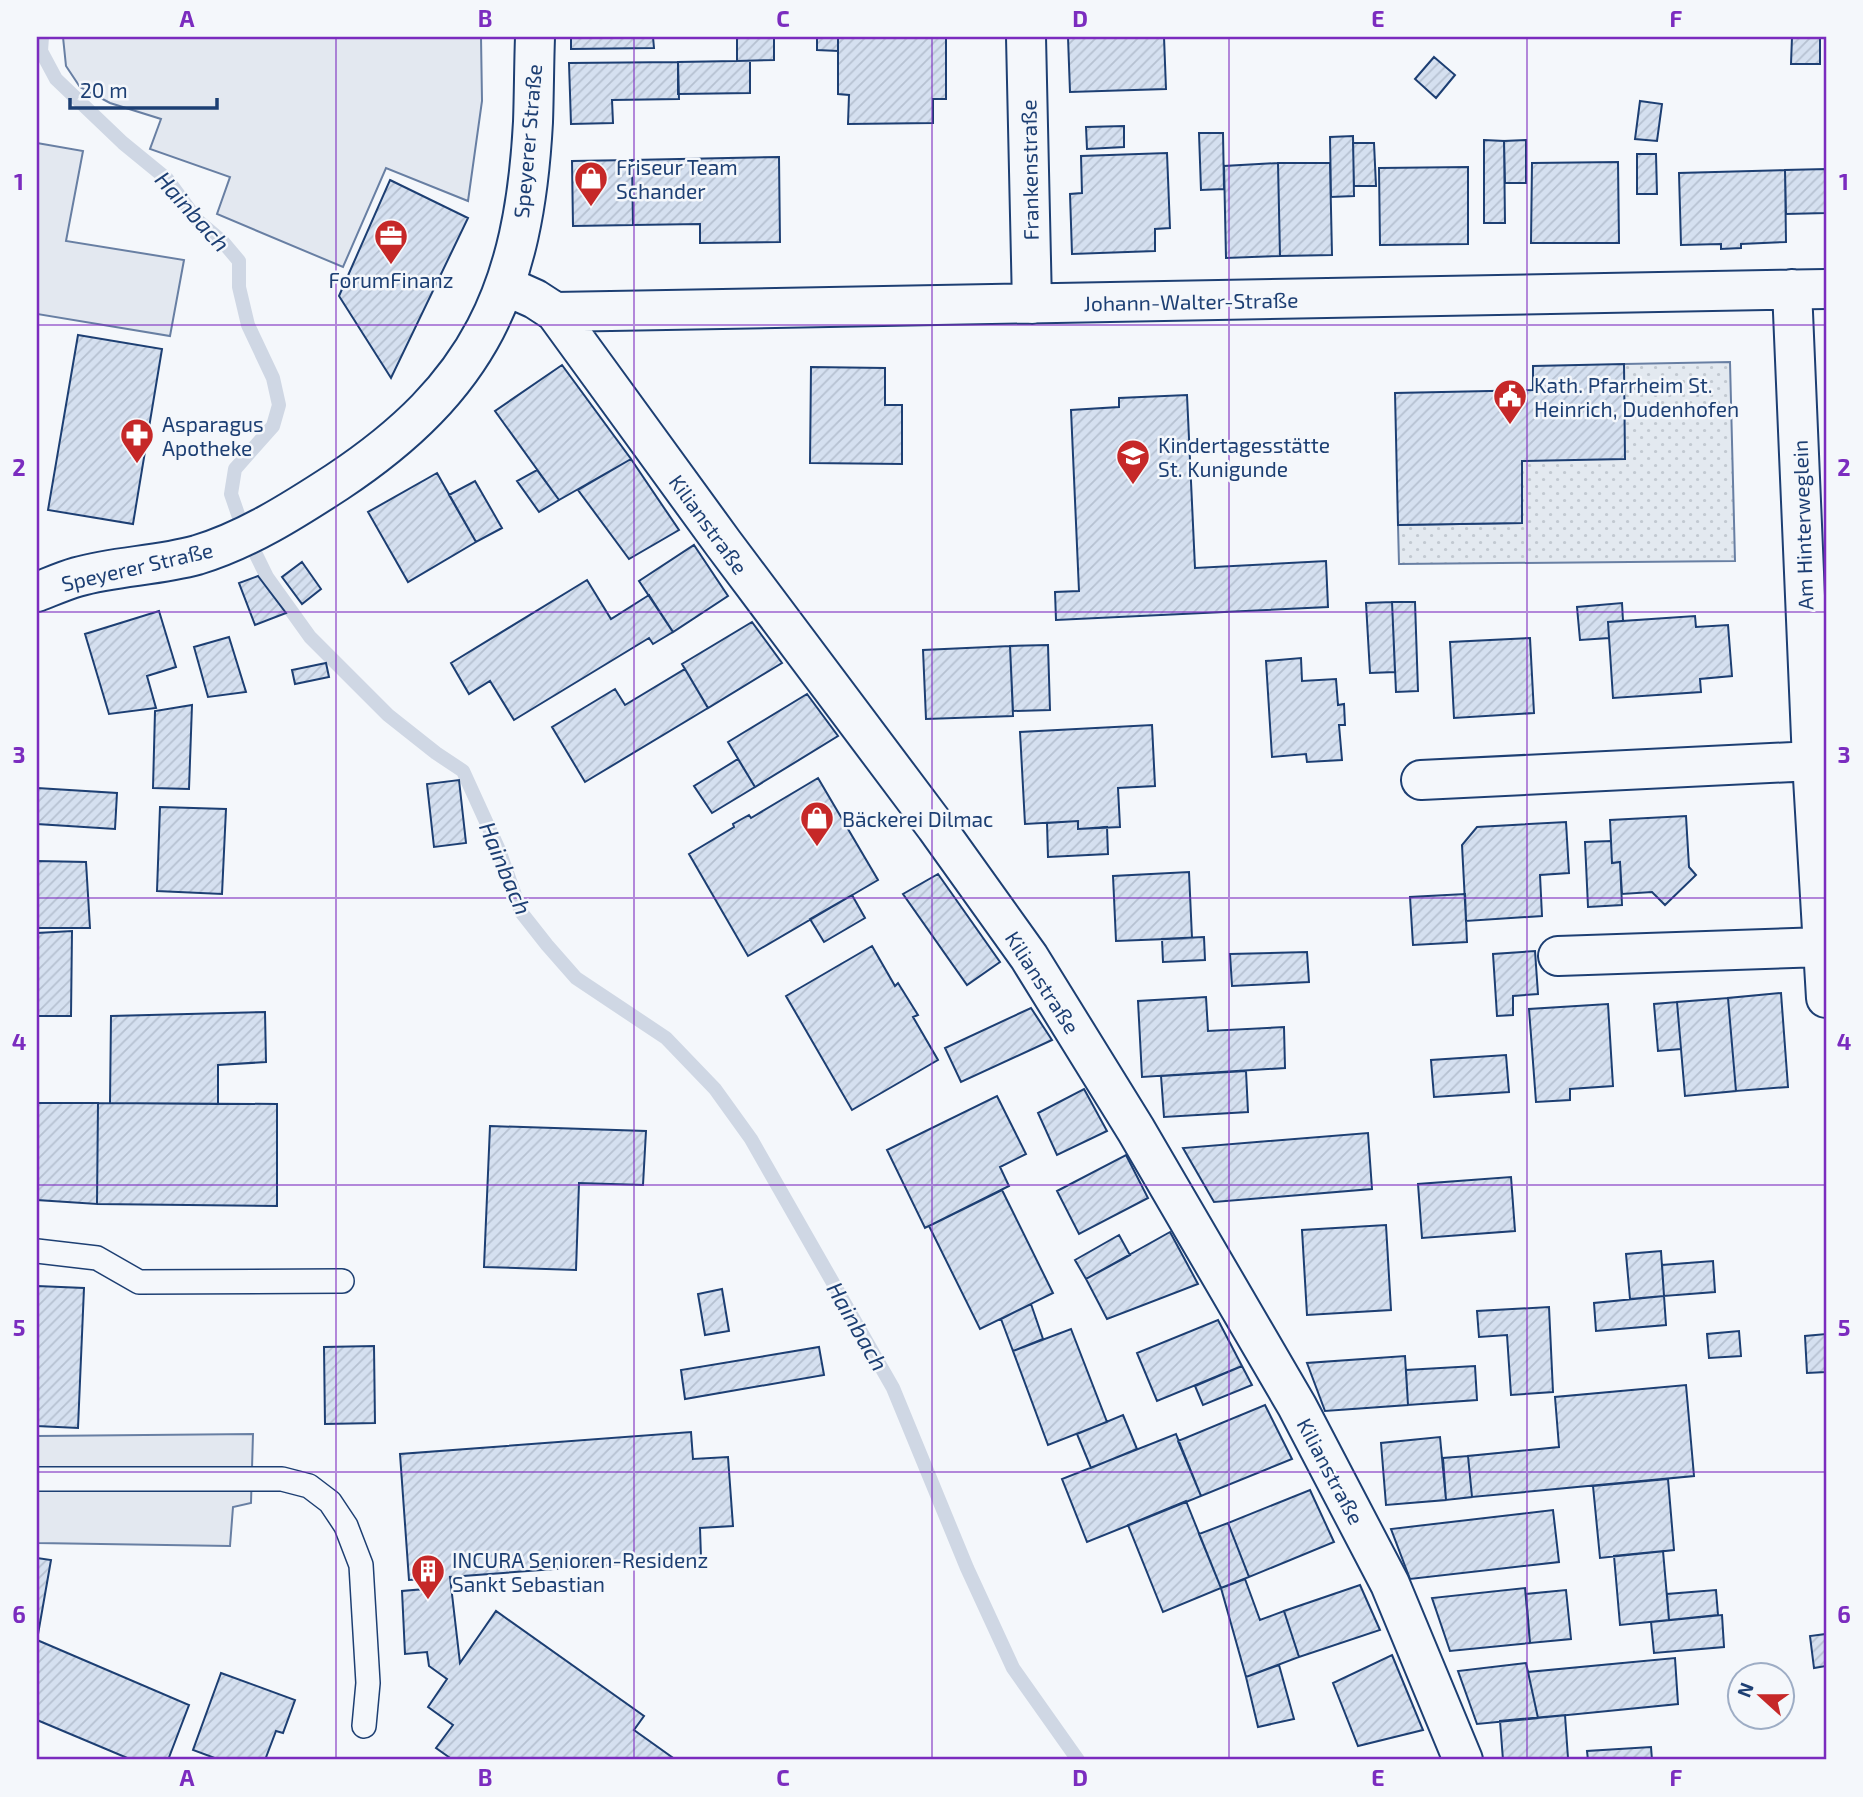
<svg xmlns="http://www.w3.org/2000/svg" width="1863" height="1797" font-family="'Exo 2',sans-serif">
	<defs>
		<pattern id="park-dots" width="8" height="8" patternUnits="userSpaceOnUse" patternTransform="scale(1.75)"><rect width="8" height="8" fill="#e3e9f0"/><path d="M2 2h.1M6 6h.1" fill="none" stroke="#c2c9d1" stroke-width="1.8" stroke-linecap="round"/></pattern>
		<pattern id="building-hatch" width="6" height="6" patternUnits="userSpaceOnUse" patternTransform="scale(1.75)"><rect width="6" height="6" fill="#d5e0f0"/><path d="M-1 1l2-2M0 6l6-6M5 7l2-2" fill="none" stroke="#b6c1d1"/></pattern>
	</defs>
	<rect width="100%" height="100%" fill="#f4f7fb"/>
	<!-- park -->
	<path fill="url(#park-dots)" stroke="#687fa3" stroke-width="2" d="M1730 362 1735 561 1399 564 1398 525 1522 523V461L1624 364Z"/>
	<!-- parking -->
	<path fill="#e3e8f0" stroke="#687fa3" stroke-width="2" d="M63 37H481L482 101 468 201 386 168 343 267 217 214 230 177 150 149 161 119 110 103 80 87 66 66Z
		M37 143 83 151 66 241 184 260 170 336 37 314Z
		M253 1434 251 1503 233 1507 230 1546 37 1543V1436Z"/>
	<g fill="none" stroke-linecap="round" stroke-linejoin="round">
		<!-- stream -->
		<path stroke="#cfd7e4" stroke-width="14" d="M42 37 41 51 56 79 123 143 167 179 197 220 223 242 239 261V287L248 325 273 378 279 405 273 426 235 469 231 494 242 526 267 577 310 637 388 715 436 753 463 771 499 850 521 912 547 945 576 978 666 1038 715 1089 751 1139 893 1388 967 1568 1013 1668 1078 1760"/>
	</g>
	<!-- building -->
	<path fill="url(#building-hatch)" stroke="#1d3f73" stroke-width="2" d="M571 37H653L654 48 571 49Z
		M737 37H774V60L737 61Z
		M817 37H838V51L817 50Z
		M838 37H946V99H933V123L848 124 849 95 838 94Z
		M1068 37H1164L1166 89 1070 92Z
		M1792 37H1820V64H1791Z
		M1434 57 1455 75 1436 98 1415 79Z
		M737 61H750V93L678 94V62Z
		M678 62 679 99 612 100 613 123 571 124 569 63Z
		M1640 101 1662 104 1657 141 1635 139Z
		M1124 126V147L1087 149 1086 127Z
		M1199 133H1223L1224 189 1201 190Z
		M1353 136 1354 196 1331 197 1330 137Z
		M1484 140 1504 141 1505 223H1484Z
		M1526 140V183H1505L1504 141Z
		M1353 143H1374L1376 186H1354Z
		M1167 153 1170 228 1155 229V251L1072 254 1070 194 1082 193 1081 156Z
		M1637 154H1656L1657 194H1637Z
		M779 157 780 242 700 243V224L633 225 632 160Z
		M632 160 633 225 573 226 572 161Z
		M1618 162 1619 243H1531L1532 163Z
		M1278 163H1330L1332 255 1280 256Z
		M1278 163 1280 256 1226 258 1224 166Z
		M1468 167V244L1380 245 1379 168Z
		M1826 169V213L1786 214 1785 170Z
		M1785 170 1786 242 1741 244V248L1721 249V244L1681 245 1679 173Z
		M390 180 468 218 391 378 339 296Z
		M78 335 162 349 133 524 48 510Z
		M1624 364 1625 459 1522 461V523L1398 525 1395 393 1533 390V366Z
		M562 365 631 459 559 500 495 411Z
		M811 367 885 368V405H902V464L810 463Z
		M1187 395 1195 568 1326 561 1328 607 1056 620 1055 592 1079 591 1071 410 1119 407V398Z
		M631 459 679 530 629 559 578 490Z
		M537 470 559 500 539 512 517 481Z
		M437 473 476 542 408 582 368 512Z
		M475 481 502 528 476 542 449 495Z
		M694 545 728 596 673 632 639 581Z
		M302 562 321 589 302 604 282 577Z
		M258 576 286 613 255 625 239 583Z
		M587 580 611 619 649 595 673 632 653 644 649 638 514 720 490 681 469 694 451 663Z
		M1392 602 1395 672 1370 673 1366 603Z
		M1392 602H1415L1418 691 1396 692Z
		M1622 603 1623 621 1608 622 1609 638 1580 640 1577 607Z
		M159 611 176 667 147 676 156 708 109 714 85 634Z
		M1695 616 1696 627 1728 625 1732 676 1700 679 1701 692 1613 698 1608 622Z
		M752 622 782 663 708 708 682 664Z
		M229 637 246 692 208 697 194 647Z
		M1530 638 1534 713 1454 718 1450 642Z
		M1048 645 1050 710 1013 711 1010 646Z
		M1010 646 1013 716 926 719 923 650Z
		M1301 658 1302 681 1336 679 1338 705 1344 704 1345 725H1339L1342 760 1307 762 1306 754 1272 757 1266 661Z
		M326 663 329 677 295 684 292 670Z
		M685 669 708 708 585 782 552 727 615 689 625 705Z
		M807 694 838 736 755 787 728 742Z
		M192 705 189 789 153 788 155 711Z
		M1152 725 1155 786 1118 788 1120 827 1078 829V821L1025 824 1020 732Z
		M738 759 755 787 712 813 694 786Z
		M818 778 878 880 748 956 689 854 734 827 733 824 749 815 751 818Z
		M459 780 466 843 434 847 427 784Z
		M37 788 117 793 115 829 37 824Z
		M160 807 226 809 222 894 157 891Z
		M1686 816 1689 867 1696 875 1665 905 1652 892 1622 894 1620 862 1612 863 1610 820Z
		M1078 821V829L1107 827 1108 854 1048 857 1047 823Z
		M1566 822 1569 873 1540 875 1542 916 1466 921 1462 845 1477 827Z
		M1611 841 1612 863 1620 862 1622 905 1588 907 1585 842Z
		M37 861 86 862 90 928H37Z
		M1189 872 1192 938 1116 941 1113 876Z
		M938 874 1000 962 967 985 903 894Z
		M1465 894 1467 942 1413 945 1410 897Z
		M852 895 865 918 824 942 810 919Z
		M72 931 71 1016H37V933Z
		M1204 937 1205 960 1163 962 1162 939Z
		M872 946 895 986 898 983 918 1015 913 1017 938 1060 852 1110 786 996Z
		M1535 951 1538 994 1513 996V1015L1497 1016 1493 954Z
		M1307 952 1309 982 1232 986 1230 954Z
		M1781 993 1788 1087 1736 1091 1728 998Z
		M1206 997 1208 1031 1284 1027 1285 1068 1142 1077 1138 1001Z
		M1728 998 1736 1091 1685 1096 1677 1002Z
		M1677 1002 1681 1049 1658 1051 1654 1004Z
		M1608 1004 1613 1086 1570 1089V1100L1536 1102 1529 1009Z
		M1031 1008 1052 1040 961 1082 945 1048Z
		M265 1012 266 1062 218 1065V1104L110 1103 111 1016Z
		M1506 1055 1509 1092 1434 1097 1431 1060Z
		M1246 1071 1248 1112 1164 1117 1161 1076Z
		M1084 1089 1107 1131 1057 1155 1038 1113Z
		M997 1096 1026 1154 1000 1167 1009 1186 925 1228 887 1150Z
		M37 1103H98L97 1204 37 1200Z
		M98 1103 277 1104V1206L97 1204Z
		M490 1126 646 1131 643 1185 579 1183 576 1270 484 1267Z
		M1368 1133 1372 1189 1214 1202 1183 1148Z
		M1126 1155 1148 1198 1079 1234 1057 1191Z
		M1511 1177 1515 1231 1422 1238 1418 1184Z
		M1002 1190 1053 1293 980 1329 929 1226Z
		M1386 1225 1391 1310 1307 1315 1302 1230Z
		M1170 1232 1198 1284 1107 1319 1086 1279Z
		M1119 1235 1130 1255 1086 1279 1075 1260Z
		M1661 1251 1664 1296 1630 1299 1626 1254Z
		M1713 1261 1715 1292 1664 1296 1662 1265Z
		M37 1286 84 1288 78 1428 37 1426Z
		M722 1289 729 1331 705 1335 698 1294Z
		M1664 1296 1666 1325 1596 1331 1594 1303Z
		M1031 1304 1043 1339 1013 1351 1001 1319Z
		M1549 1307 1553 1392 1511 1395 1507 1335 1479 1337 1477 1311Z
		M1218 1320 1242 1366 1157 1401 1137 1353Z
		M1071 1329 1107 1422 1048 1445 1013 1351Z
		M1739 1331 1741 1356 1709 1358 1707 1334Z
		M1826 1334V1372L1807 1373 1805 1336Z
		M374 1346 375 1423 325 1424 324 1347Z
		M819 1347 824 1375 685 1399 681 1370Z
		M1405 1356 1408 1405 1325 1411 1307 1363Z
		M1242 1366 1252 1385 1203 1405 1195 1386Z
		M1475 1366 1477 1400 1408 1405 1406 1370Z
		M1686 1385 1694 1476 1472 1497 1468 1456 1559 1447 1555 1397Z
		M1265 1405 1292 1459 1201 1496 1178 1441Z
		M1123 1415 1137 1449 1091 1468 1077 1434Z
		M691 1432 693 1459 728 1457 733 1526 700 1528 701 1558 450 1577 460 1663 496 1611 644 1716 634 1730 676 1760H453L436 1748 453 1725 428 1707 447 1679 429 1666 427 1652 405 1654 402 1591 425 1589 426 1579 409 1580 400 1454Z
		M1176 1434 1201 1496 1087 1542 1062 1479Z
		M1440 1437 1446 1500 1386 1505 1381 1443Z
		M1468 1456 1472 1497 1446 1500 1443 1458Z
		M1668 1479 1674 1550 1600 1558 1593 1486Z
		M1310 1490 1334 1542 1249 1577 1228 1523Z
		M1186 1501 1221 1588 1163 1612 1128 1525Z
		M1553 1510 1559 1562 1410 1579 1391 1529Z
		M1228 1523 1249 1577 1221 1588 1199 1534Z
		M1663 1551 1669 1620 1620 1625 1614 1556Z
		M37 1558 51 1560 37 1640Z
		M1245 1579 1260 1620 1284 1611 1299 1657 1246 1677 1221 1588Z
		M1360 1585 1380 1630 1299 1657 1284 1611Z
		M1525 1588 1530 1643 1450 1651 1432 1598Z
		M1566 1590 1571 1639 1530 1643 1526 1594Z
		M1716 1590 1718 1615 1669 1620 1667 1594Z
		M1722 1615 1724 1647 1654 1653 1651 1622Z
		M1826 1634V1666L1814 1668 1810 1636Z
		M37 1640 189 1705 168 1760H132L37 1720Z
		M1392 1655 1423 1730 1358 1746 1333 1683Z
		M1675 1658 1678 1704 1538 1718 1528 1672Z
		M1526 1663 1538 1718 1477 1724 1458 1671Z
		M1279 1665 1294 1719 1258 1727 1246 1677Z
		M221 1673 295 1700 283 1733 276 1731 265 1760H220L193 1750Z
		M1565 1715 1568 1758 1503 1760 1500 1721Z
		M1651 1747 1652 1760H1588L1587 1751Z"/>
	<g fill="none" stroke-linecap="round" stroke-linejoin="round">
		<!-- service casing -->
		<g stroke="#1d3f73" stroke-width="26">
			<path id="service" d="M37 1251 97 1258 139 1282 342 1281
				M37 1479H282L309 1486 330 1502 346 1526 361 1565 368 1683 364 1726"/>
		</g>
		<!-- minor casing -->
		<g stroke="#1d3f73" stroke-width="42">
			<path id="minor" d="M1026 37 1032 304
				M506 286 535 299 555 312 723 543 936 827 1029 957 1136 1130 1297 1406 1390 1584 1463 1760
				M1792 289 1812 761 1826 998
				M555 312 1826 289
				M1421 780 1812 761
				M1558 956 1823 947"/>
		</g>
		<!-- secondary casing -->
		<g stroke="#1d3f73" stroke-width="42">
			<path id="secondary" d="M37 592C50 587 63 581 77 577 116 566 157 566 197 555 247 540 294 510 337 482 480 387 524 290 533 122 534 93 534 65 535 37"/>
		</g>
		<!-- service -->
		<use href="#service" stroke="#f4f7fb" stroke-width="23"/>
		<!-- minor -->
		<use href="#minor" stroke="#f4f7fb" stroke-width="38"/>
		<!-- secondary -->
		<use href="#secondary" stroke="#f4f7fb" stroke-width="38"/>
	</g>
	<!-- grid -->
	<path fill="none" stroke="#7b2cbf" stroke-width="2" stroke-opacity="0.55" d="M336 37V1760M634 37V1760M932 37V1760M1229 37V1760M1527 37V1760M37 325H1826M37 612H1826M37 898H1826M37 1185H1826M37 1472H1826"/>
	<!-- icons -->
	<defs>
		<g id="shop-pin" transform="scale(1.75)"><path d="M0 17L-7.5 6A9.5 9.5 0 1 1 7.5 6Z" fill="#c62828" stroke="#f4f7fb"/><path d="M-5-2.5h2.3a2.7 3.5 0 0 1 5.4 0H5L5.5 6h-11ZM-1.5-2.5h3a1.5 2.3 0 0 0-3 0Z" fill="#fff"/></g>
		<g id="office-pin" transform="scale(1.75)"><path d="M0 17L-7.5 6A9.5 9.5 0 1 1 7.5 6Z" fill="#c62828" stroke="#f4f7fb"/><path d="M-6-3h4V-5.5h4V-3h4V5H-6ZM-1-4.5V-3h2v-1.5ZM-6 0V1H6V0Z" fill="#fff"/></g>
		<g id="civic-pin" transform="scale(1.75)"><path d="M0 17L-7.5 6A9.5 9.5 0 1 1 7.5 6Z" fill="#c62828" stroke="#f4f7fb"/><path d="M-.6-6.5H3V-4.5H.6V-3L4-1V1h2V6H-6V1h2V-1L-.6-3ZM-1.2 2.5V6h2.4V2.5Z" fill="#fff"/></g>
		<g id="pharmacy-pin" transform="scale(1.75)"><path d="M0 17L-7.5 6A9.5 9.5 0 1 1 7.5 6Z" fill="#c62828" stroke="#f4f7fb"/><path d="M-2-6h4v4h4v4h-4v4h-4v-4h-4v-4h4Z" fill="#fff"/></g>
		<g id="school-pin" transform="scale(1.75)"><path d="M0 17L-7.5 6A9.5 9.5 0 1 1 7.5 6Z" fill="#c62828" stroke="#f4f7fb"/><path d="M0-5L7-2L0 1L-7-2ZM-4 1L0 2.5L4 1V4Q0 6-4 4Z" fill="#fff"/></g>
		<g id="building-pin" transform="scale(1.75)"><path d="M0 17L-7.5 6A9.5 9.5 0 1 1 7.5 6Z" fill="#c62828" stroke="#f4f7fb"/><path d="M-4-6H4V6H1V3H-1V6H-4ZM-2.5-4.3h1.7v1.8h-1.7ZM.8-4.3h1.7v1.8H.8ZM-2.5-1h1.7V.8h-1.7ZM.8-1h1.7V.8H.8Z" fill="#fff"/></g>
	</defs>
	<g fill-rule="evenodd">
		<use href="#shop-pin" x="591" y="178"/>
		<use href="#office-pin" x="391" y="236"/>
		<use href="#civic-pin" x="1510" y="396"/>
		<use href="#pharmacy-pin" x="137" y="435"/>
		<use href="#school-pin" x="1133" y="456"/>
		<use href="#shop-pin" x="817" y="818"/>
		<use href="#building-pin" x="428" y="1571"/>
	</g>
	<g text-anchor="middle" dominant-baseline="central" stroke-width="5" stroke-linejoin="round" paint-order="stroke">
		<!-- street labels -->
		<g font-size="21" fill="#1d3f73" stroke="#f4f7fb">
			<text transform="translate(527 141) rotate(-85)">Speyerer Straße</text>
			<text transform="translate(1029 170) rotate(-91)">Frankenstraße</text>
			<text transform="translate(1191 301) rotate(-1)">Johann-Walter-Straße</text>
			<text transform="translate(709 524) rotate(54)">Kilianstraße</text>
			<text transform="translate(1802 525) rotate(-92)">Am Hinterweglein</text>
			<text transform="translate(137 566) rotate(-13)">Speyerer Straße</text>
			<text transform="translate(1043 982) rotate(57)">Kilianstraße</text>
			<text transform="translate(1331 1471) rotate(62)">Kilianstraße</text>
		</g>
		<!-- poi labels -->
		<g font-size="21" fill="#1d3f73" stroke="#f4f7fb" text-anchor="start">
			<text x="616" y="166">Friseur Team<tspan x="616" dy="24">Schander</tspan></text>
			<text x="391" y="279" text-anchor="middle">ForumFinanz</text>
			<text x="1534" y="384">Kath. Pfarrheim St.<tspan x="1534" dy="24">Heinrich, Dudenhofen</tspan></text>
			<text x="162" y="423">Asparagus<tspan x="162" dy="24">Apotheke</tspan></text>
			<text x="1158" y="444">Kindertagesstätte<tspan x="1158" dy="24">St. Kunigunde</tspan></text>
			<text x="842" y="818">Bäckerei Dilmac</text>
			<text x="452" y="1559">INCURA Senioren-Residenz<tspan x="452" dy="24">Sankt Sebastian</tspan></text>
		</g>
		<!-- water labels -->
		<g font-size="23" font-style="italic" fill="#1d3f73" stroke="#f4f7fb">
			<text transform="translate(193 211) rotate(48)">Hainbach</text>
			<text transform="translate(506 868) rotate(67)">Hainbach</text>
			<text transform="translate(858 1326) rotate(60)">Hainbach</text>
		</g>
	</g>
	<!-- border -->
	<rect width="1863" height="1797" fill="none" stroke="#f4f7fb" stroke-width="77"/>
	<!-- north arrow -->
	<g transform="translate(1761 1696) rotate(291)"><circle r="33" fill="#f4f7fb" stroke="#9eadc5" stroke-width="2"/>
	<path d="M0-5L12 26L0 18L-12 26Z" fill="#c62828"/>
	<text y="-10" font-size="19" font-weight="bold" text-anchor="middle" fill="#1d3f73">N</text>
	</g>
	<!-- scale -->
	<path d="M70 98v10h147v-10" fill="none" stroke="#1d3f73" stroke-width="3.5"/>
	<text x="80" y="98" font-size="21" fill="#1d3f73" stroke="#f4f7fb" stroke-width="5" paint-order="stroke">20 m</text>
	<rect x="38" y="38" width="1787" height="1720" fill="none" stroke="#7b2cbf" stroke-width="2.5"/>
	<g font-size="23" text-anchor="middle" font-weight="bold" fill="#7b2cbf">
		<text x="187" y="27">A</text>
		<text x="485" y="27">B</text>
		<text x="783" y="27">C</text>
		<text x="1080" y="27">D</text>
		<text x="1378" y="27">E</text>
		<text x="1676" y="27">F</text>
		<text x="19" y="190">1</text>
		<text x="1844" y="190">1</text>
		<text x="19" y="476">2</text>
		<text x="1844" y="476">2</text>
		<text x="19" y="763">3</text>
		<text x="1844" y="763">3</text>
		<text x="19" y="1050">4</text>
		<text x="1844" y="1050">4</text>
		<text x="19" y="1336">5</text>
		<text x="1844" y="1336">5</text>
		<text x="19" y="1623">6</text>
		<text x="1844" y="1623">6</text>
		<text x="187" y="1786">A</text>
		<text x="485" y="1786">B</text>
		<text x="783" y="1786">C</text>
		<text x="1080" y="1786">D</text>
		<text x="1378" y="1786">E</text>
		<text x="1676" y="1786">F</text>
	</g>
</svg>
